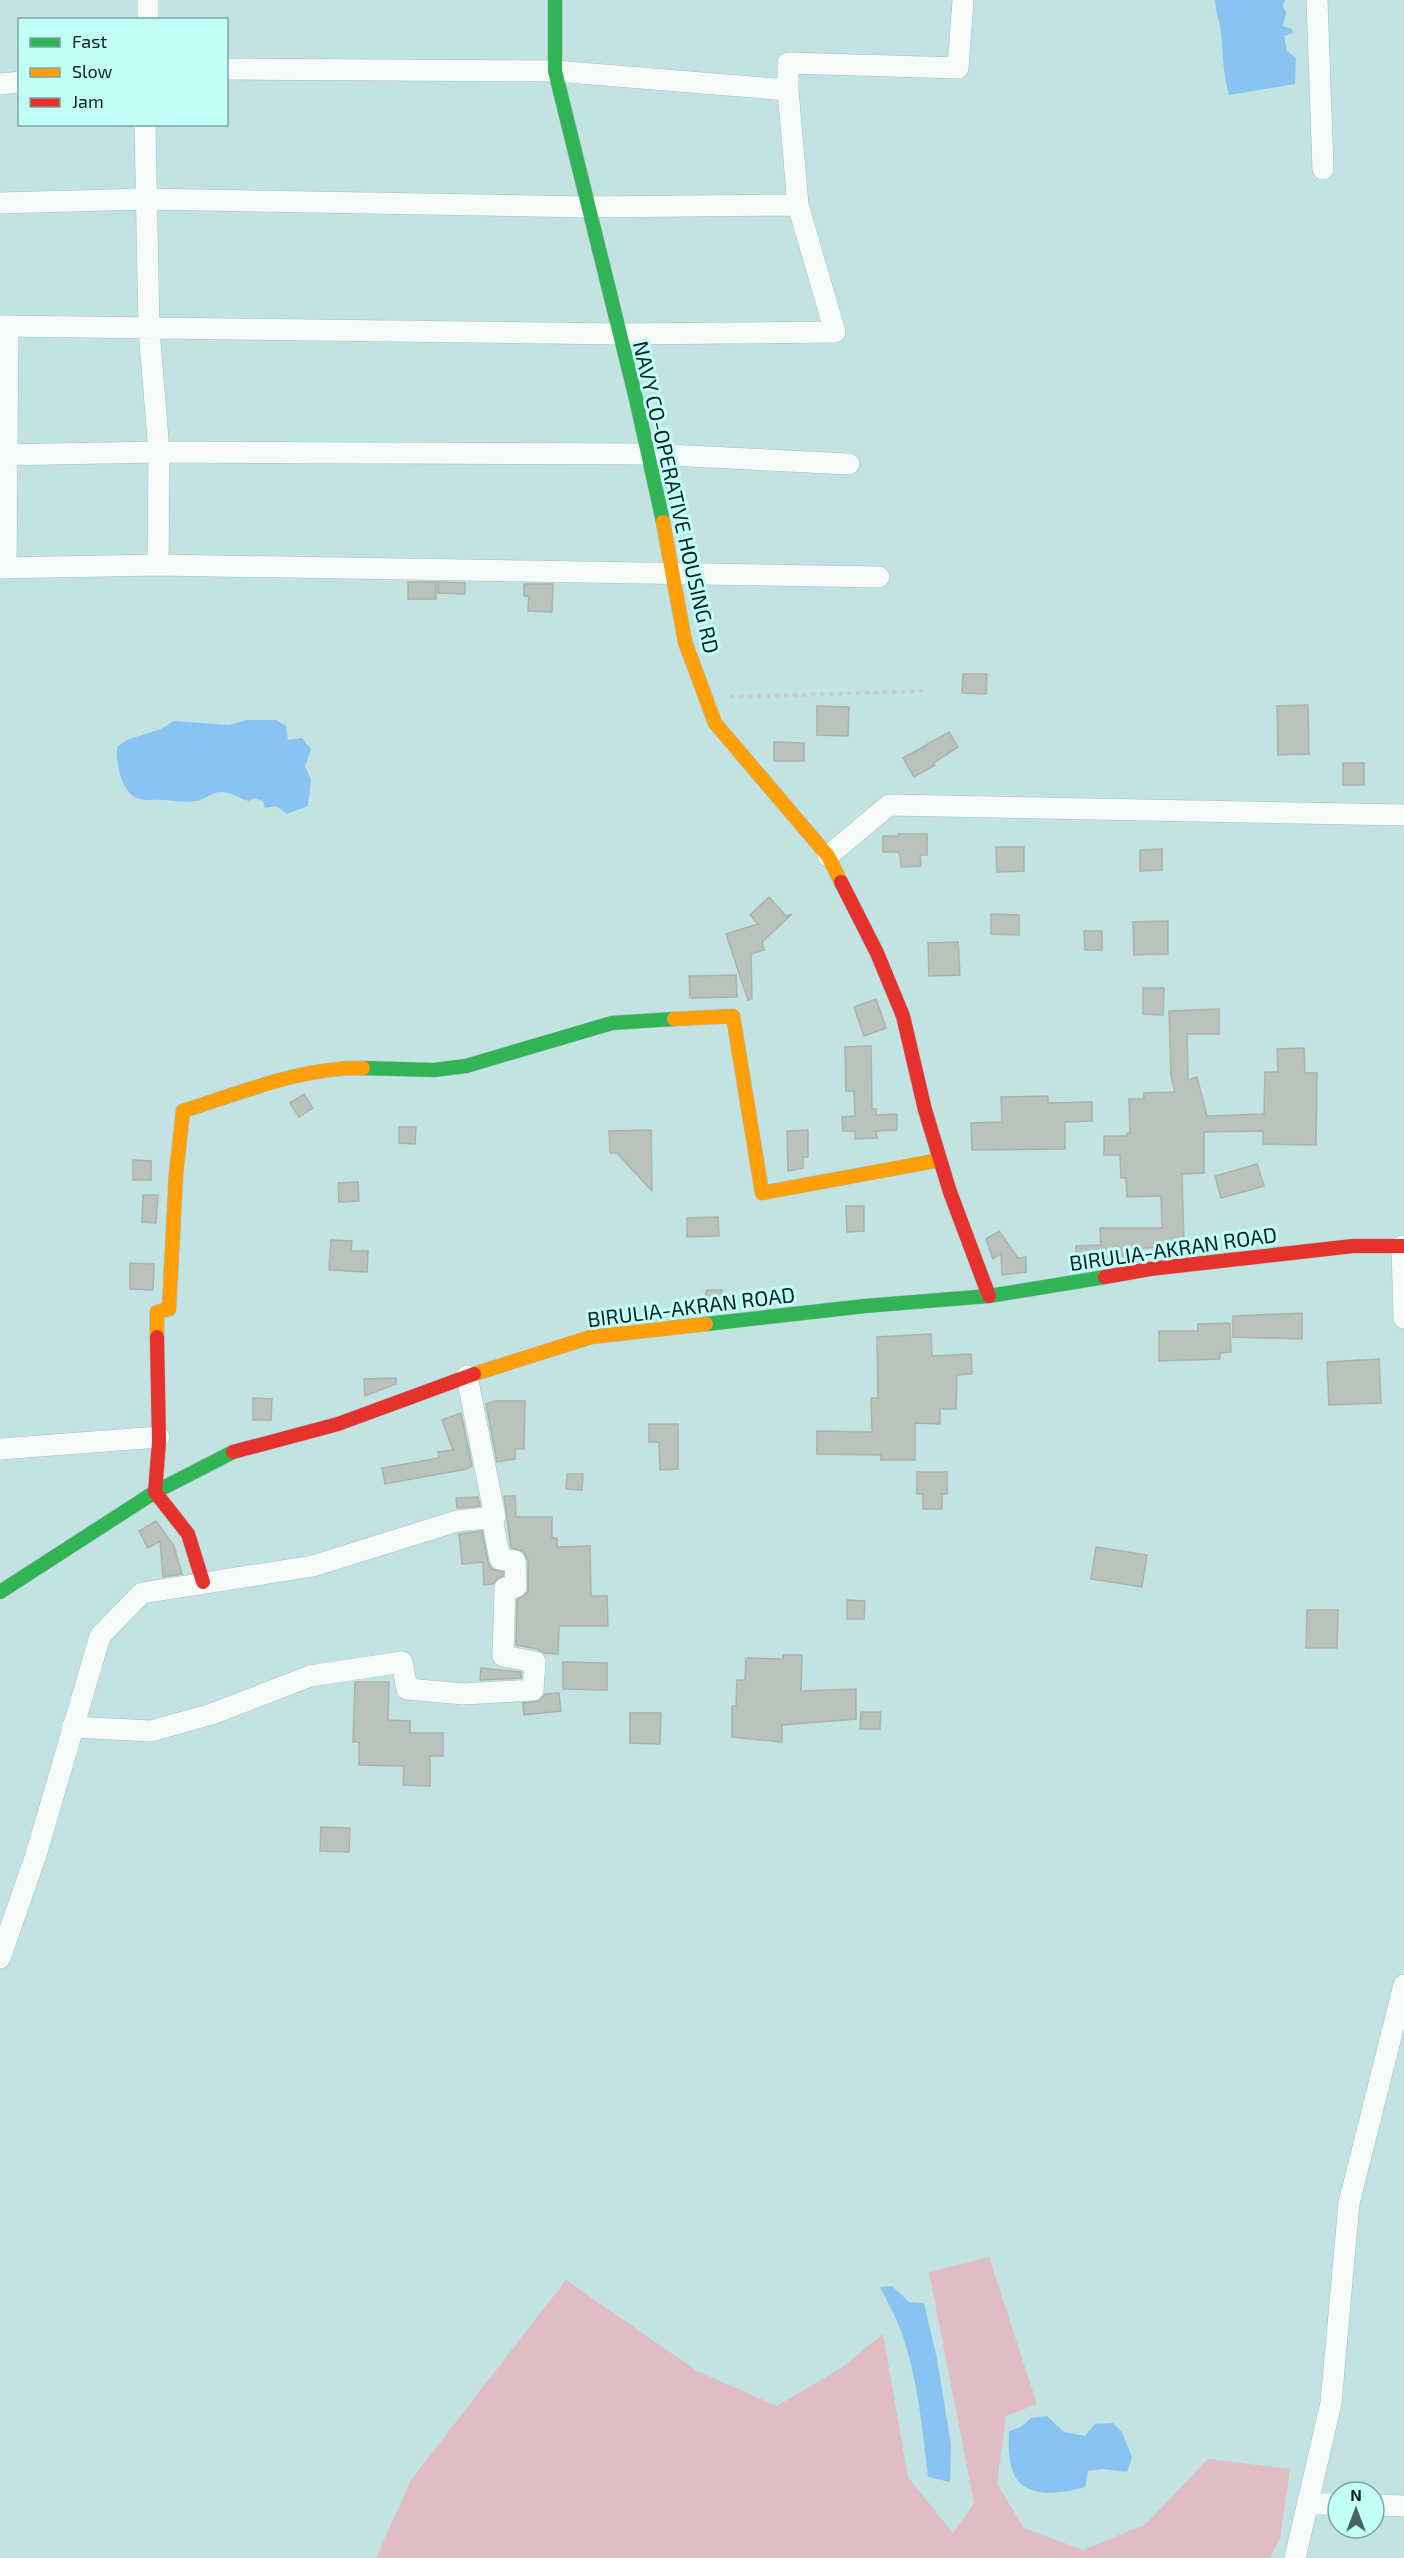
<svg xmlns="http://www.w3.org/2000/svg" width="1404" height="2558" font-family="'Exo 2',sans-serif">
	<rect width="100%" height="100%" fill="#c2e3e1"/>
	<!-- green -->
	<path fill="#e0bcc4" d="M989 2257 1037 2404 1006 2416 997 2484 1024 2528 1083 2550 1146 2524 1208 2459 1290 2469 1280 2538 1270 2558H376L411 2480 566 2280 697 2371 777 2406 841 2368 883 2334 908 2477 953 2533 974 2503 929 2272Z"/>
	<!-- water -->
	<path fill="#89c3f1" d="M1215 0H1285L1283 6 1286 12 1283 26 1292 29 1293 33 1284 36 1287 51 1296 58 1295 84 1229 95C1223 74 1223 55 1221 33 1220 21 1215 12 1215 0Z
		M247 720H276L286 726 288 740 302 738 311 749 305 766 311 780 308 806 287 814 276 806 265 808 263 801 254 798 249 801C239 799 233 793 223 792 213 791 206 799 197 801 185 803 175 801 164 800 156 799 148 801 140 799 121 795 116 763 117 747L127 740 161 729 174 721 229 725Z
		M892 2286 909 2302 924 2303 937 2359 951 2445 950 2482 928 2477C922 2426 917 2369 897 2321 892 2310 886 2299 880 2287Z
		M1047 2416 1064 2432 1085 2436 1095 2424 1113 2423 1122 2432 1132 2457 1127 2472 1103 2469 1088 2471 1085 2487C1056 2495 1015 2501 1010 2460 1008 2450 1009 2440 1009 2431L1021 2427 1031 2418Z"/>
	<!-- building -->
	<path fill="#bac3bb" stroke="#aab3ab" stroke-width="1.5" d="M408 582H436V599H408Z
		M438 582 465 583V594L438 593Z
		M524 584H553L552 612 528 611 529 596H524Z
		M963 674H987L986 694 962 693Z
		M1308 705 1309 754 1278 755 1277 706Z
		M817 706 849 707 848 736 817 735Z
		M949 732 958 747 933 763 935 765 914 777 903 758Z
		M774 742 804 743V761H774Z
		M1343 763H1364V785H1343Z
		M898 834H927V855H920L921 866 901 867 900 855 898 852H883V836H898Z
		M996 847H1024V871L997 872Z
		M1162 849V870L1140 871V850Z
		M769 897 786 916 792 914 762 942 764 950 751 954 752 999 748 1000 726 934 758 924 750 915Z
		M991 914 1019 915V935L991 934Z
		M1168 921V954L1134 955 1133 922Z
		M1084 931H1102V950H1085Z
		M958 942 960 975 929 976 928 943Z
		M736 975 737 997 690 998 689 976Z
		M1143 988H1164L1163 1015 1143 1014Z
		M876 999 886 1028 864 1036 854 1007Z
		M1219 1009V1034H1187L1188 1080 1197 1077 1207 1116 1264 1114 1265 1072H1278L1277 1049 1304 1048 1305 1073H1317L1316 1145 1263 1144V1131L1204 1132V1173L1182 1174 1184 1247 1142 1248V1253L1077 1264 1076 1246 1101 1245 1100 1228H1162L1161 1196 1127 1197 1126 1178H1121L1120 1155H1104V1136H1127V1133H1130L1129 1099H1144V1093L1175 1092 1171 1076 1169 1011Z
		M871 1046 872 1109H876V1115L897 1114V1130L876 1131 877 1138 855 1139V1131H843L842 1117 855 1116 854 1091H846L845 1047Z
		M304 1094 313 1108 299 1117 290 1103Z
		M1048 1096V1103L1092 1102V1121L1065 1122V1149L972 1150 971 1123 1002 1122 1001 1097Z
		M399 1127H416L415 1144 399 1143Z
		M651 1130 652 1191 617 1153H610L609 1131Z
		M808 1130V1157H803V1168L788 1171 787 1131Z
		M133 1160 151 1161V1180H133Z
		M1257 1164 1264 1186 1221 1198 1215 1176Z
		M358 1182 359 1201 339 1202 338 1183Z
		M143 1195H158L156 1223 142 1222Z
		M846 1206H864V1231L847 1232Z
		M718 1217 719 1236 687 1237V1218Z
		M999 1231 1018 1258 1026 1257V1272L1002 1275 1001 1253 993 1259 986 1239Z
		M331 1240 352 1241 351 1251H368L367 1272 329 1270Z
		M130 1263 154 1264 153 1290 130 1289Z
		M706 1290H722V1305L706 1307Z
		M1302 1313V1339L1233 1337V1316Z
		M1230 1323 1231 1352 1220 1353V1359L1159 1361V1331H1198V1324Z
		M931 1334 932 1356 971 1354 972 1374 957 1375 956 1409H940V1424L915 1423V1460H881V1455L817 1454V1431L872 1432 871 1398H878L877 1337Z
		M1379 1359 1381 1403 1329 1405 1327 1362Z
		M396 1378V1384L365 1396 364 1379Z
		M253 1398 272 1399 271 1420H253Z
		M494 1401H525L524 1449H515V1459L497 1462 486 1404Z
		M461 1413 472 1466 467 1469 385 1484 382 1468 439 1458 438 1452 453 1450 442 1420Z
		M649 1424H678V1469L660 1470 659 1442H649Z
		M917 1472H947V1494H942V1509H923V1494H917Z
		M567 1474H583L582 1490 566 1489Z
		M504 1496H515L516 1517H552V1538H557V1547L590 1546 591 1596H607L608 1626H559L558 1654 544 1653 537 1649 516 1645 517 1600 528 1592V1561L523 1551 511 1548Z
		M478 1497 480 1506 457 1508 456 1498Z
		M156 1521 174 1546 182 1574 163 1577 160 1541 148 1548 139 1531Z
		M482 1531 488 1562 492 1569 503 1572V1576L498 1578 493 1584 484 1585 483 1562 462 1564 459 1534Z
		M1096 1547 1147 1555 1142 1587 1091 1579Z
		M847 1600 865 1601 864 1619H847Z
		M1307 1610H1338L1337 1648H1306Z
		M783 1655H802L801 1691 856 1689V1719L782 1725V1742L732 1737V1706H736L737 1680H745L746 1658 783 1659Z
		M563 1662 607 1663V1690L563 1689Z
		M481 1668 521 1672V1678L480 1680Z
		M355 1682H389L388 1720 410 1721V1733H443V1756H430V1786L403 1785 404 1766 359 1765V1742H353Z
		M559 1693 561 1711 524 1715 523 1703 539 1701 545 1694Z
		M861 1712H881L880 1729H860Z
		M630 1713H661L660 1744 630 1743Z
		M321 1827 350 1828 349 1852 320 1851Z"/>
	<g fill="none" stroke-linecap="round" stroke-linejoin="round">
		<!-- street casing -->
		<g stroke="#a4bebc" stroke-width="22">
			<path id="street" d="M1317 0 1323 169
				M148 20V0
				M226 69 555 71 788 90
				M0 84 20 82
				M145 124 149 329 159 452 158 565 879 577
				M0 203 145 199 588 207 798 205
				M0 326 619 334 835 332 798 205 788 90V63L958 68 963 0
				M0 455 159 452 648 454 849 464
				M0 568 158 565
				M6 568 8 326
				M828 856 889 805 1404 815
				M1402 1246 1404 1318
				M0 1449 159 1437
				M72 1727 151 1731 212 1714 310 1676 402 1662 407 1689 464 1694 533 1690 535 1662 503 1656 505 1588 516 1587 515 1561 500 1559 492 1518
				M0 1958 36 1855 100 1636 142 1593 313 1566 457 1521 495 1517 467 1376
				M1308 2504H1338
				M1374 2505 1404 2506
				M1295 2558 1331 2403 1349 2203 1404 1985"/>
		</g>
		<!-- fast casing -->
		<g stroke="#a4bebc" stroke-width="15">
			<path id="fast" d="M555 0V71L636 399 663 522
				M363 1068 434 1070 466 1066 612 1023 674 1019
				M706 1324 865 1306 989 1296 1105 1277
				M0 1592 155 1492 233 1452"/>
		</g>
		<!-- slow casing -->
		<g stroke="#a4bebc" stroke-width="15">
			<path id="slow" d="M663 522 685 642 715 723 828 856 841 882
				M674 1019 733 1016 762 1193 940 1160
				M157 1337V1312L169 1309 176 1174 183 1111C241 1093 301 1067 363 1068
				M474 1374 591 1337 706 1324"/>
		</g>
		<!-- jam casing -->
		<g stroke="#a4bebc" stroke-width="15">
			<path id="jam" d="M841 882 877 953 903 1016 925 1110 950 1192 989 1296
				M1105 1277 1150 1269 1353 1246H1404
				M157 1337 159 1442 155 1492 188 1534 203 1582
				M233 1452 338 1424 474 1374"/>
		</g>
		<!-- path -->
		<path stroke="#c4cdcd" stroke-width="4" stroke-dasharray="4.5 4.5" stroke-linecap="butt" d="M730 697 925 691"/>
		<!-- street -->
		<use href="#street" stroke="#f6fbfa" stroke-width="21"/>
		<!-- fast -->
		<use href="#fast" stroke="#30b455" stroke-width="14"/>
		<!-- slow -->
		<use href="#slow" stroke="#ff9f0a" stroke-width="14"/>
		<!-- jam -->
		<use href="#jam" stroke="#e5322d" stroke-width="14"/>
	</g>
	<g text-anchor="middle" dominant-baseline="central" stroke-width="6" stroke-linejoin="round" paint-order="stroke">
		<!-- street labels -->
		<g font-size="21" fill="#08211f" stroke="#c2fff9">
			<text transform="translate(677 497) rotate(77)">NAVY CO-OPERATIVE HOUSING RD</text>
			<text transform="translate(1173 1248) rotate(-8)">BIRULIA-AKRAN ROAD</text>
			<text transform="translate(691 1306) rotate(-7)">BIRULIA-AKRAN ROAD</text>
		</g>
	</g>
	<!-- legend -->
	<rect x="18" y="18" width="210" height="108" fill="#c2fff9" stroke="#78a6a2" stroke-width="1.5"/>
	<rect x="30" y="38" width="30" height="9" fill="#30b455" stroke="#78a6a2" stroke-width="1.5"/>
	<text x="72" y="48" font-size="18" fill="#08211f">Fast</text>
	<rect x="30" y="68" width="30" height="9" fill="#ff9f0a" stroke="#78a6a2" stroke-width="1.5"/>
	<text x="72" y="78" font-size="18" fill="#08211f">Slow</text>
	<rect x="30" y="98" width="30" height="9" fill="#e5322d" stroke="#78a6a2" stroke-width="1.5"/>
	<text x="72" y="108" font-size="18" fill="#08211f">Jam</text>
	<!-- north arrow -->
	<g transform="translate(1356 2510)"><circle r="28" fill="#c2fff9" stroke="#78a6a2" stroke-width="1.5"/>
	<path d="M0-4.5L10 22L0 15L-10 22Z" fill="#496563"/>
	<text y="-9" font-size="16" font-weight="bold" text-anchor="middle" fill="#08211f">N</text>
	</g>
</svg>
